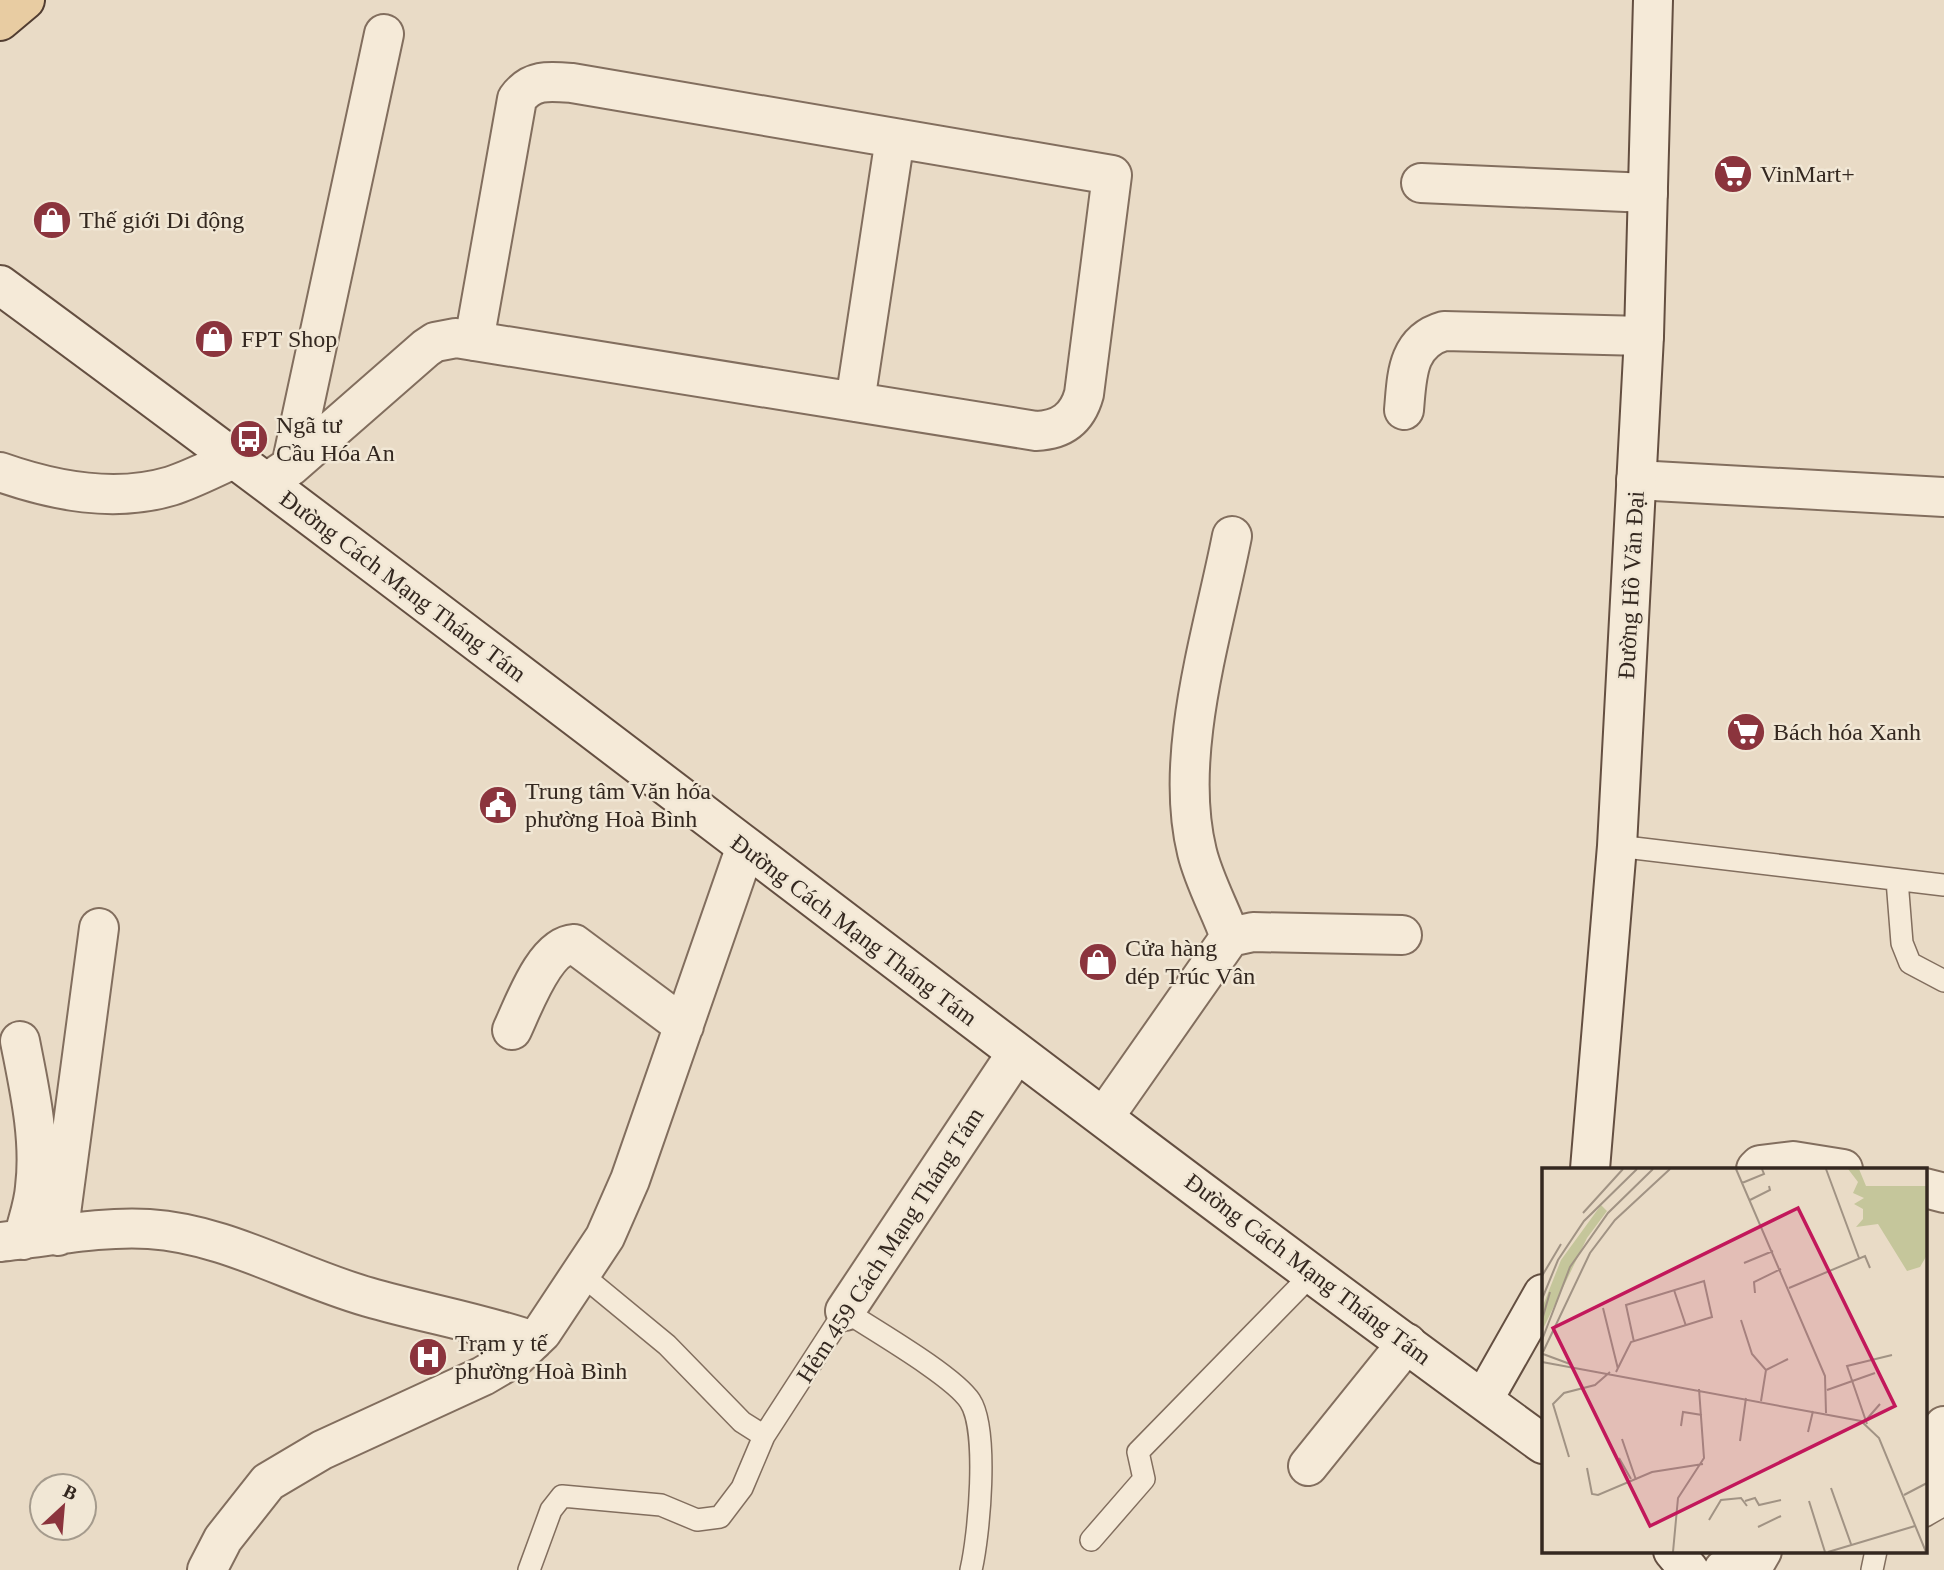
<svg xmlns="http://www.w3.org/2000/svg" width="1944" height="1570" font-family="Georgia,serif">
	<rect width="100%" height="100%" fill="#e9dbc6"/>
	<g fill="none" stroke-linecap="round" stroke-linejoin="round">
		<!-- lane casing -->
		<g stroke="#826e5e" stroke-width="24">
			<path id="lane" d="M1617 846 1944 885
				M1897 880 1902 943 1910 963 1944 981
				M582 1275 667 1345 742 1422 764 1436
				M1925 1516 1944 1505
				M1091 1540 1144 1479 1138 1452 1313 1273
				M529 1570 551 1510 562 1496 661 1505 697 1520 720 1517 742 1488 764 1436 845 1311C874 1330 954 1376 970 1401 989 1430 979 1536 971 1570
				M1872 1570 1876 1551"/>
		</g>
		<!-- street casing -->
		<g stroke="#826e5e" stroke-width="42">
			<path id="street" d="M1421 183 1648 193
				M855 402 895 138
				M1404 410C1407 377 1406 342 1444 331L1644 336
				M291 466 384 34
				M0 472C54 491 114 503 171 486 193 479 215 467 236 458
				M1636 480 1944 497
				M267 482 291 466 426 348 435 342 456 338 1036 431C1061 430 1077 419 1084 394L1112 175 572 83C549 81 531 79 517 99L474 341
				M1230 937 1253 932 1402 935
				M512 1030C524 1005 544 946 574 944L684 1026
				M20 1041C29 1087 41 1139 35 1187 34 1204 27 1222 23 1240
				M1104 1117 1230 937C1220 909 1204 881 1197 852 1173 755 1213 633 1232 536
				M1756 1169 1760 1165 1793 1161 1843 1169
				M1925 1188 1944 1193
				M58 1236 99 928
				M0 1242C49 1237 100 1226 149 1229 227 1234 294 1276 368 1297 423 1313 478 1322 533 1341
				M845 1311 1016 1054
				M1944 1426 1938 1454 1944 1493
				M1308 1466 1407 1343
				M207 1570 223 1539 268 1482 322 1450 483 1376 517 1356 542 1332 605 1237 630 1180 745 849
				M1723 1570 1754 1565 1762 1551"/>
		</g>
		<!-- secondary casing -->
		<g stroke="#644f41" stroke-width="42">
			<path id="secondary" d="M0 285C519 666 1023 1066 1543 1444
				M1590 1169 1617 846 1644 336 1653 0
				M1483 1400 1543 1294
				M1673 1551 1689 1570"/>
		</g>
		<!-- primary casing -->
		<g stroke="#513d31" stroke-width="42">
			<path id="primary" d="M0 21 25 0"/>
		</g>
		<!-- lane -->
		<use href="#lane" stroke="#f5ead8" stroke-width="21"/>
		<!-- street -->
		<use href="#street" stroke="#f5ead8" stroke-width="38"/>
		<!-- secondary -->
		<use href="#secondary" stroke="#f5ead8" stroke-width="38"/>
		<!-- primary -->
		<use href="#primary" stroke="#e8cca2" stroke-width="38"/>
	</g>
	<!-- icons -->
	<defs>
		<g id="supermarket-disc" transform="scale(2.0125)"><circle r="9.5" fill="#8b343d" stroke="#f1e7d5"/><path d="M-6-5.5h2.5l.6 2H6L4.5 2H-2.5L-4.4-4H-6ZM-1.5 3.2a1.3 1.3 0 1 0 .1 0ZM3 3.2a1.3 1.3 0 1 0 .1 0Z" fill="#fff"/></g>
		<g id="shop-disc" transform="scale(2.0125)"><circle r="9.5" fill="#8b343d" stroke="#f1e7d5"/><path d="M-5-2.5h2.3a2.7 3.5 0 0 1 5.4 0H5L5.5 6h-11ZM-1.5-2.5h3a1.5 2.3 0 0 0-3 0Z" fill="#fff"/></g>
		<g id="bus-disc" transform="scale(2.0125)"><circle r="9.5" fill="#8b343d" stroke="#f1e7d5"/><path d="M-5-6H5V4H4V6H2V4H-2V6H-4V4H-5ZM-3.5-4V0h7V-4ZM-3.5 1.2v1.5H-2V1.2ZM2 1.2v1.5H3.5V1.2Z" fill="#fff"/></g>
		<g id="civic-disc" transform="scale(2.0125)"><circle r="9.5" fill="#8b343d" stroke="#f1e7d5"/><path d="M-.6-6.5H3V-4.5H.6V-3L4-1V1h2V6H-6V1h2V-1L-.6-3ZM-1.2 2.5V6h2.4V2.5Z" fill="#fff"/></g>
		<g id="hospital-disc" transform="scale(2.0125)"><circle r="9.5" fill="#8b343d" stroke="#f1e7d5"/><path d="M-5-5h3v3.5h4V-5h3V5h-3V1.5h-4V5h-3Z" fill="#fff"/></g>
	</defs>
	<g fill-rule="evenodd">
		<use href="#supermarket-disc" x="1733" y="174"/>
		<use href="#shop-disc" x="52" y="220"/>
		<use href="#shop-disc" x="214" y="339"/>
		<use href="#bus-disc" x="249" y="439"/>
		<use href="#supermarket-disc" x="1746" y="732"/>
		<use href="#civic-disc" x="498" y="805"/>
		<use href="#shop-disc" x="1098" y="962"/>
		<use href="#hospital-disc" x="428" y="1357"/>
	</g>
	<g text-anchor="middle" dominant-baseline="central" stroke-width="5" stroke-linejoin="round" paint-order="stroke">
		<!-- poi labels -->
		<g font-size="24" fill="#342820" stroke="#f1e7d5" text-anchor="start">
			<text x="1760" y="174">VinMart+</text>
			<text x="79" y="220">Thế giới Di động</text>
			<text x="241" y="339">FPT Shop</text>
			<text x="276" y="425">Ngã tư<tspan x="276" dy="28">Cầu Hóa An</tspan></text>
			<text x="1773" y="732">Bách hóa Xanh</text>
			<text x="525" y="791">Trung tâm Văn hóa<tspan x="525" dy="28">phường Hoà Bình</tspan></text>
			<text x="1125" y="948">Cửa hàng<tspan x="1125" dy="28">dép Trúc Vân</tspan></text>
			<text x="455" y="1343">Trạm y tế<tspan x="455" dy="28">phường Hoà Bình</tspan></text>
		</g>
		<!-- street labels -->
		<g font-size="24" fill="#342820" stroke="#f1e7d5">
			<text transform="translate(1631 585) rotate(-87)">Đường Hồ Văn Đại</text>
			<text transform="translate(403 586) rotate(37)">Đường Cách Mạng Tháng Tám</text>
			<text transform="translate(854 930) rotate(37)">Đường Cách Mạng Tháng Tám</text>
			<text transform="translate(890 1245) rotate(-57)">Hẻm 459 Cách Mạng Tháng Tám</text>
			<text transform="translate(1308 1269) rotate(37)">Đường Cách Mạng Tháng Tám</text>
		</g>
	</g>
	<!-- overview -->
	<g transform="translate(1542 1168)">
		<rect width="385" height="385" fill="#e9dbc6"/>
		<path d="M306 1H317L324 18H384L385 87 378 99 365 103 336 56 314 59 321 51V41L312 36 322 30 311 25 316 14ZM59 37 65 43 45 70 0 163V140L19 92Z" fill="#c5c69b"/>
		<path fill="none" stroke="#a19384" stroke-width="2" d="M194 1 283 208 284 245M284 1 317 90M200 15 222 6 220 1M208 32 228 22 227 18M41 45 81 1M202 95 231 83M0 108 19 76M247 120 323 88 328 100M132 122 144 158M213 125 212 114 239 101M0 131 16 92 42 53 95 1M61 140 76 201M0 152 8 124M199 152 210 186 224 202 219 233M0 172 28 99 66 45 111 1M1 184 48 85 73 52 128 1M1 186 28 196M0 194 319 253 337 270 384 384M224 202 246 191M74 204 89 174 170 149 162 113 84 137 92 174M285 222 333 205M324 252 338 236M325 256 305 198 350 187M139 258 141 244 160 247M266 264 271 243M80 271 94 312M198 273 204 230M27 289 11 236 22 225 53 217 68 204M77 290 89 311M45 300 50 326 56 327 110 304 161 296M289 320 309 376M362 327 385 315M203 333 213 330 217 337 239 332M267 333 283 384M167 352 179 332 199 330 205 338M216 359 239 348M131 384 136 330 162 290 157 221M286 384 373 358"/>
		<path fill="#c2185b" fill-opacity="0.15" stroke="#c2185b" stroke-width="3.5" d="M256 40 353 238 108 358 11 160Z"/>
		<rect width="385" height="385" fill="none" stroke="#342820" stroke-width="3.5"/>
	</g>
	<!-- north arrow -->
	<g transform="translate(63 1507) rotate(26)"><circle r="33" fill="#f1e7d5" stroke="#a59b8d" stroke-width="2"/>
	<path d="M0-5L12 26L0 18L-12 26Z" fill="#8b343d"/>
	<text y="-10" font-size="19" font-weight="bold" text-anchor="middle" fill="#342820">B</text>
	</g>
</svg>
